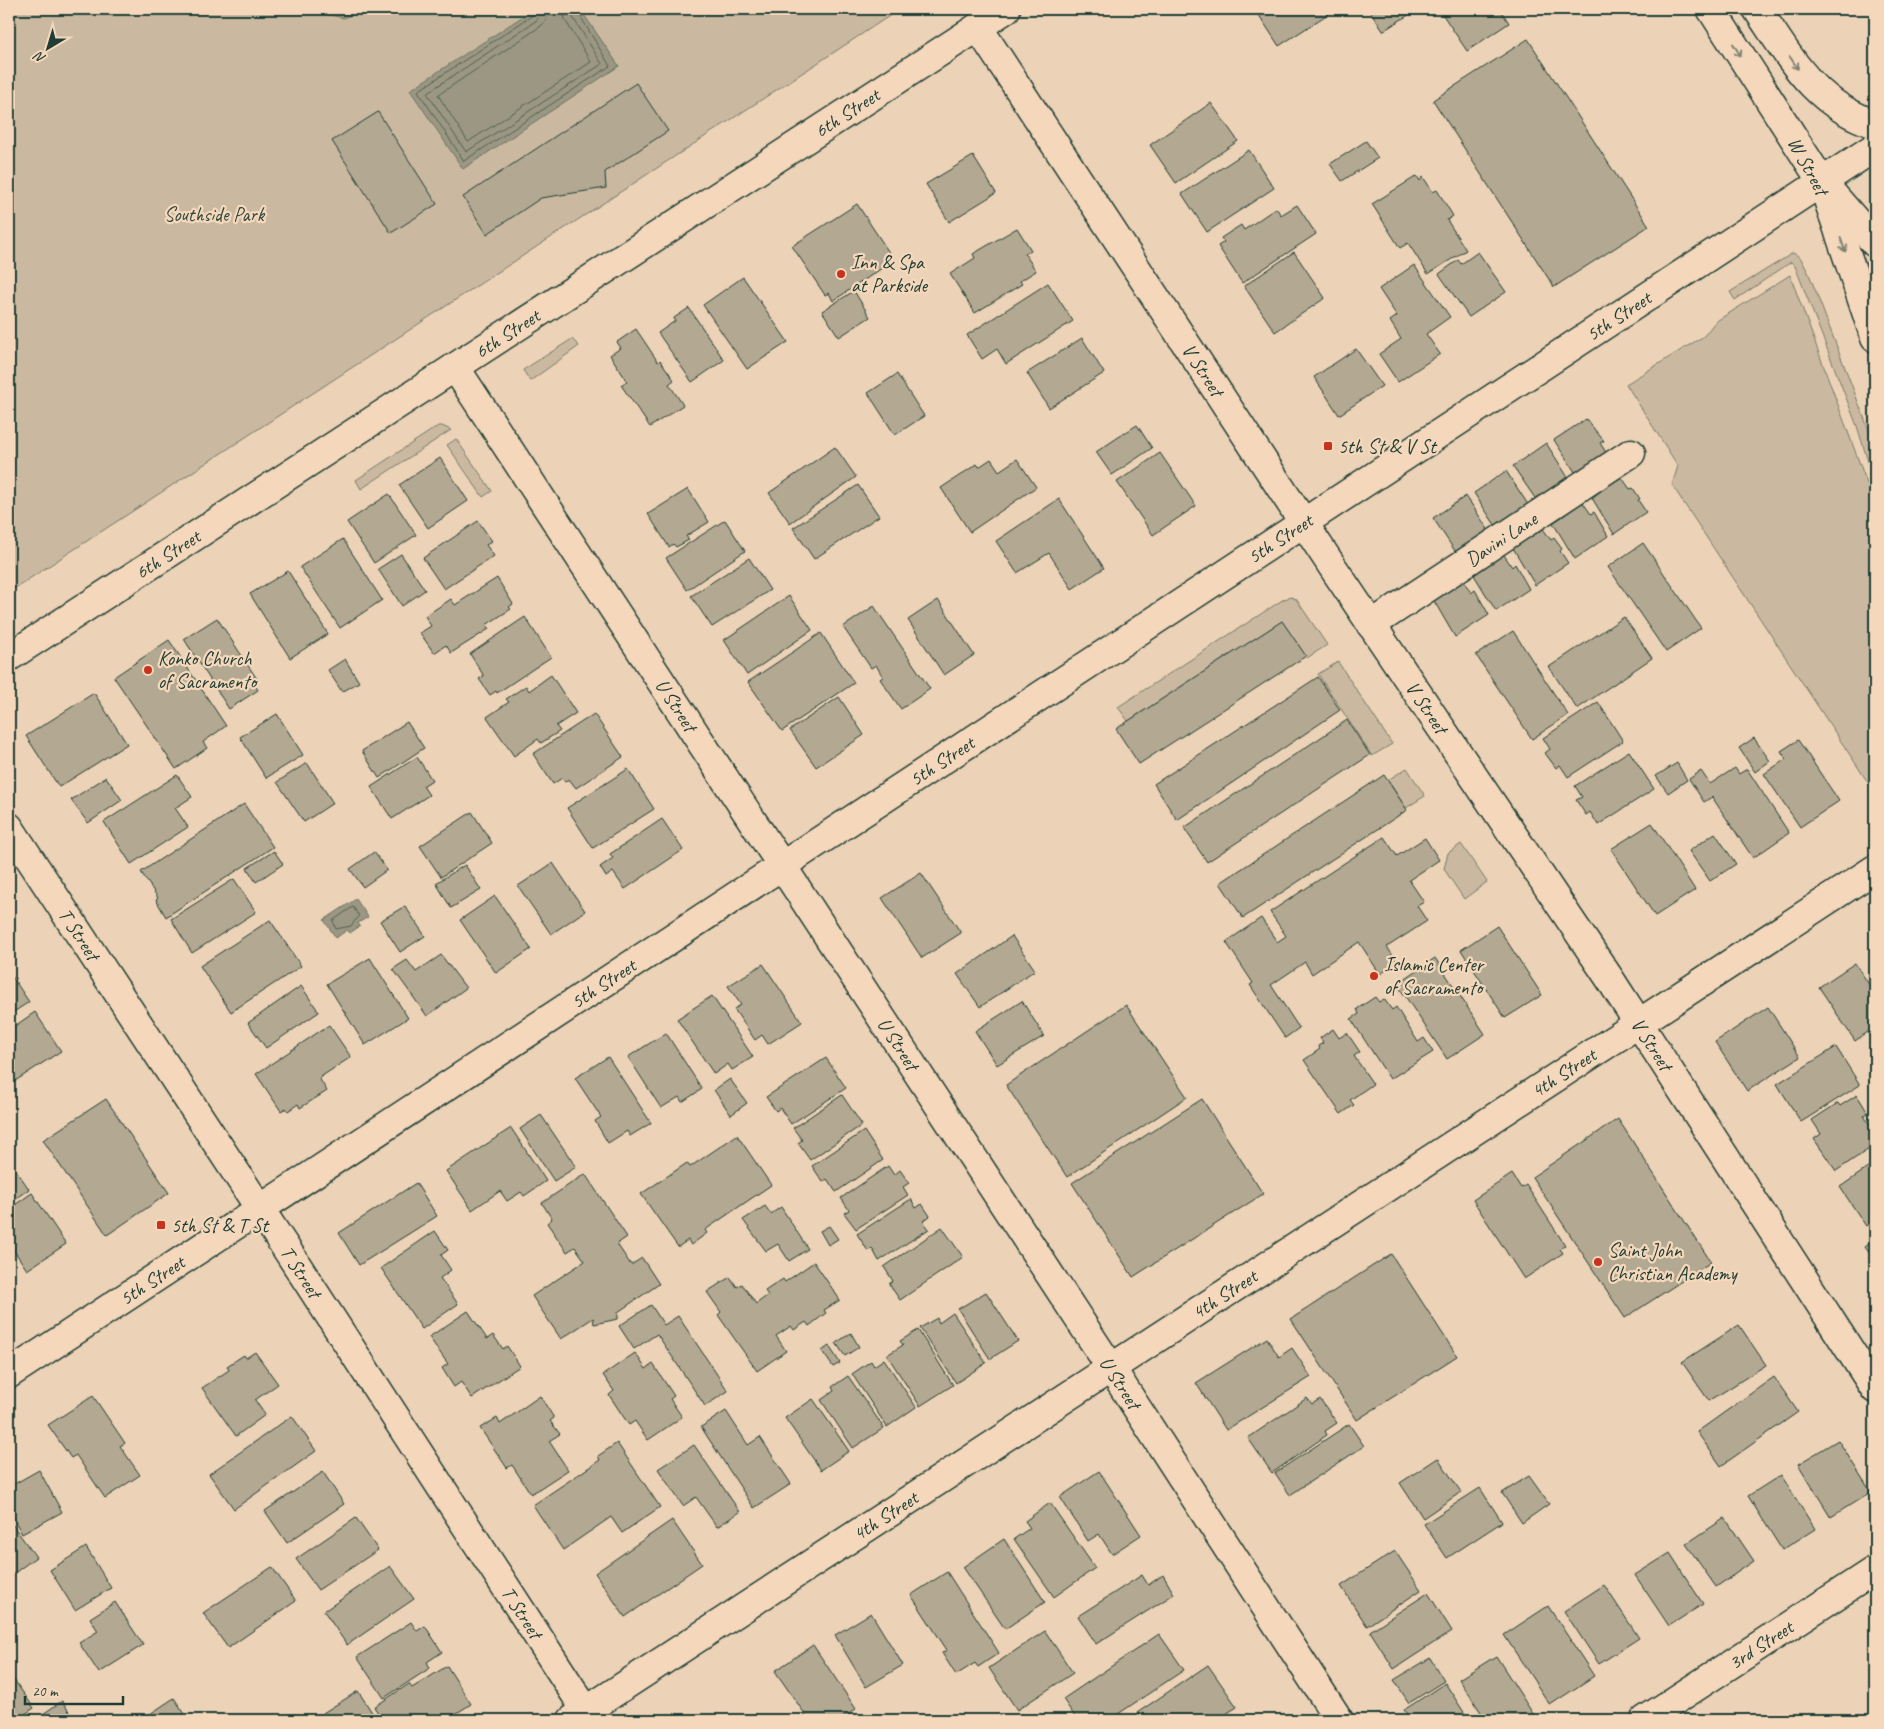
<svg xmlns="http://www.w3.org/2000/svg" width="1884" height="1729" font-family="Caveat,sans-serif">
	<rect width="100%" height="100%" fill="#ecd2b6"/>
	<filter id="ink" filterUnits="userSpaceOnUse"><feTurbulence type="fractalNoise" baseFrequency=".02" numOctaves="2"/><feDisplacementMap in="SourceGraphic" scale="10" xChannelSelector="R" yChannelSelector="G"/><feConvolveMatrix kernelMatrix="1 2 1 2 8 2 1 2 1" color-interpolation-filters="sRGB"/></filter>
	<g filter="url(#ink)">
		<!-- green -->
		<path fill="#cab9a0" stroke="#747b6a" d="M9 9H900L9 592Z
			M1793 253 1800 257 1809 274 1875 446V484L1857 426 1795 266 1791 262 1735 300 1730 292Z
			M1790 275 1875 505V793L1672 485 1678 466 1626 384 1704 336 1715 322Z
			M572 339 579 346 530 381 523 370Z
			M438 426H442L451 430 361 489 356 480Z
			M456 439 492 491 483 497 447 445Z
			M1291 597 1296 599 1327 645 1307 658 1282 621 1128 721 1118 707 1284 599Z
			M1338 662 1392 744 1372 756 1318 674Z
			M1407 768 1425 796 1406 808 1388 780Z
			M1461 844 1487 882 1464 899 1444 869 1448 853Z"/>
		<!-- water -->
		<path fill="#9b9782" stroke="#697363" d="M302 9H364L344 18Z
			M534 9H580L619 66 463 169 410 90Z
			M356 899 368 917 358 923 360 926 350 933 347 930 336 938 324 920Z"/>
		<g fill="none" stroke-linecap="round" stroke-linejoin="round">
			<!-- shore -->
			<path stroke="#516153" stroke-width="1" d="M536 9 533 15 418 91 464 161 610 66 576 9
				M542 9 537 20 427 93 466 152 602 64 572 16 570 9
				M549 9 547 19 541 26 438 95 468 142 591 62 565 20 563 9
				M353 907 359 916 351 926 336 929 333 921Z"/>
		</g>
		<!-- building -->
		<path fill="#b3a891" stroke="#1f3d34" d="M1255 9H1324L1328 14 1279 46Z
			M1369 9H1418L1383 31Z
			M1439 9H1500L1509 23 1467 51Z
			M1528 39 1649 226 1554 287 1433 100Z
			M636 83 668 131 605 172 606 188 541 198 487 234 463 197Z
			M1211 103 1238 141 1176 183 1150 145Z
			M378 112 437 204 391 233 332 141Z
			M1366 141 1378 158 1342 181 1330 164Z
			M1249 150 1274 188 1207 232 1182 194Z
			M973 156 996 193 949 222 926 184Z
			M1417 176 1420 181 1423 177 1433 192 1437 190 1453 216 1447 220 1466 250 1428 274 1408 243 1400 248 1372 204Z
			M857 204 894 260 833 301 829 293 825 295 792 246Z
			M1297 205 1316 234 1242 283 1218 246 1224 242 1221 238 1241 225 1244 230 1276 208 1281 215Z
			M1017 228 1031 250 1025 254 1036 271 1020 281 1022 284 975 313 950 274 975 258 973 254Z
			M1294 252 1325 298 1275 332 1244 286Z
			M1478 252 1506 292 1469 317 1439 274 1458 260 1461 264Z
			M1414 265 1450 317 1426 334 1440 354 1398 382 1379 354 1401 339 1390 321 1397 316 1379 289Z
			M743 277 788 342 747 369 703 305Z
			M1048 283 1073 321 1006 364 997 349 982 359 967 335Z
			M854 291 870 317 839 337 822 311Z
			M689 308 724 360 692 382 658 333 675 321 674 318Z
			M636 329 658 362 660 360 674 380 669 384 683 405 650 427 621 385 627 381 610 355 621 348 617 342Z
			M1082 338 1104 373 1049 408 1027 373Z
			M1356 349 1382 386 1339 415 1314 377Z
			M897 374 924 416 895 435 868 393Z
			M1586 419 1604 441 1600 443 1609 457 1577 475 1554 440Z
			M1137 425 1152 448 1112 475 1096 452Z
			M1546 443 1571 482 1537 501 1513 466Z
			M835 447 856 477 790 523 769 493Z
			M1160 453 1196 506 1153 535 1117 482Z
			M440 458 468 501 428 528 399 485Z
			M991 459 999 471 1017 459 1036 487 970 532 941 488 977 464 979 467Z
			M1506 471 1531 509 1497 528 1474 493Z
			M1620 475 1630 489 1633 488 1640 499 1638 500 1646 512 1614 534 1592 498Z
			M858 485 879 516 814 559 793 528Z
			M688 489 709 522 686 536 689 540 676 547 673 544 669 547 648 514Z
			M389 494 416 535 374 563 347 522Z
			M1466 496 1491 534 1457 554 1433 518Z
			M1059 499 1104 568 1072 589 1049 553 1017 573 996 541Z
			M1581 500 1591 514 1594 512 1608 536 1575 559 1553 523 1566 514 1565 511Z
			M725 520 745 551 687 590 666 558Z
			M478 521 492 541 486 545 494 556 444 589 423 558Z
			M1541 526 1551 540 1554 538 1562 549 1560 551 1568 563 1535 585 1513 548Z
			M343 539 382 600 340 628 300 567Z
			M1643 543 1701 628 1666 652 1608 567Z
			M1502 552 1512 567 1515 564 1529 589 1496 611 1474 575 1487 566 1486 563Z
			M401 554 425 590 402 606 378 569Z
			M749 558 770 590 712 627 691 596Z
			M288 571 328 634 290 658 250 594Z
			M497 578 513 604 509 607 511 609 486 625 489 629 451 653 446 645 434 653 420 633 431 626 425 616 451 599 455 605Z
			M1462 578 1471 593 1475 590 1489 615 1455 637 1434 601Z
			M789 596 812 630 747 675 724 640Z
			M938 600 974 655 944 675 908 620Z
			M874 606 930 689 901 709 880 679 883 677 876 665 871 668 843 627Z
			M525 617 551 657 497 693 496 691 490 695 479 679 484 676 470 654Z
			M1624 617 1652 658 1577 709 1549 667Z
			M217 618 257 679 253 682 258 690 229 709 184 639Z
			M1282 621 1306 656 1139 764 1116 729Z
			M1513 631 1568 715 1532 739 1476 655Z
			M821 633 854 683 782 731 748 682Z
			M169 640 226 726 203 742 207 748 176 769 114 677Z
			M345 659 359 682 342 692 328 670Z
			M551 675 576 713 556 726 560 731 541 743 538 739 514 756 487 717 509 702 506 699 526 686 529 691Z
			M1318 677 1340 710 1177 820 1154 784Z
			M94 693 127 744 59 787 26 736Z
			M839 697 864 735 816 767 790 730Z
			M1598 702 1623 741 1568 777 1560 765 1556 768 1545 753 1550 749 1543 738Z
			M277 714 303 755 266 778 240 737Z
			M594 714 623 757 576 788 569 779 565 782 562 778 553 784 533 754Z
			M1347 720 1370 755 1207 862 1184 828Z
			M407 722 424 748 379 778 362 751Z
			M1754 738 1770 761 1755 772 1739 748Z
			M1798 740 1839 801 1800 827 1764 774 1786 759 1781 751Z
			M1629 751 1654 789 1598 825 1590 812 1586 815 1576 800 1582 797 1575 786Z
			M417 757 432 780 423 786 429 795 392 819 371 787Z
			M307 763 333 803 304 822 277 782Z
			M1677 763 1687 780 1668 793 1656 776Z
			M1735 768 1739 774 1747 769 1789 833 1753 858 1712 797 1704 802 1689 779 1701 771 1710 784Z
			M628 769 654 809 593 848 567 808Z
			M177 775 192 797 175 808 188 827 131 864 104 822Z
			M1384 775 1407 810 1243 918 1220 883Z
			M106 777 122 800 88 823 71 800Z
			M244 804 273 847 166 917 156 900 158 898 141 872Z
			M472 812 492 843 441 877 420 846Z
			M662 819 683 850 625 889 613 872 606 877 600 867 613 858 610 854Z
			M1652 823 1695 890 1655 916 1611 849Z
			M1715 833 1736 864 1710 881 1689 851Z
			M1384 837 1397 856 1425 838 1439 860 1409 880 1424 902 1417 906 1427 921 1387 947 1398 963 1380 974 1359 942 1312 974 1305 962 1271 985 1299 1028 1285 1038 1250 985 1253 983 1226 942 1261 918 1277 942 1286 936 1270 912Z
			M274 851 283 864 256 882 247 868Z
			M374 852 387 870 363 887 350 869Z
			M553 863 585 911 551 934 518 886Z
			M465 865 481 890 451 908 436 883Z
			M921 873 961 933 922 958 882 898Z
			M234 879 256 912 192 953 171 919Z
			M495 896 531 949 496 973 460 920Z
			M405 906 425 936 400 952 380 921Z
			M270 920 301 966 231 1012 200 966Z
			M1497 926 1542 995 1505 1018 1461 950Z
			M1012 936 1035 970 980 1007 957 974Z
			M441 955 466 988 427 1016 393 969 407 960 416 972Z
			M370 958 408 1018 365 1045 327 984Z
			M1435 958 1485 1034 1447 1059 1397 984Z
			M1855 963 1875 994V1027L1855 1041 1819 987Z
			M763 964 802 1022 768 1044 762 1035 755 1040 734 1009 741 1005 728 986Z
			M9 972 29 1002 9 1015Z
			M301 986 319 1012 266 1048 248 1023Z
			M712 996 753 1057 732 1070 728 1064 714 1074 677 1019Z
			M1375 997 1379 1002 1384 999 1392 1010 1396 1007 1418 1042 1424 1038 1433 1052 1390 1079 1351 1019 1359 1014 1357 1009Z
			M1022 1001 1044 1036 997 1065 975 1031Z
			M1126 1005 1187 1097 1067 1177 1006 1085Z
			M1768 1007 1800 1057 1747 1091 1715 1042Z
			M35 1012 61 1051 9 1085V1030Z
			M329 1025 351 1057 319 1078 327 1091 300 1108 298 1104 288 1111 286 1108 281 1111 256 1074Z
			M1333 1029 1339 1038 1347 1033 1360 1052 1354 1056 1373 1084 1350 1100 1354 1105 1341 1114 1304 1060 1320 1049 1318 1046 1323 1043 1320 1038Z
			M666 1033 702 1089 682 1102 679 1097 661 1108 628 1057Z
			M1836 1047 1860 1085 1801 1122 1777 1084Z
			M608 1057 651 1123 630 1136 627 1131 608 1143 595 1121 601 1117 575 1078Z
			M826 1058 846 1088 791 1124 780 1108 776 1111 766 1097Z
			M730 1079 747 1103 731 1115 714 1090Z
			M842 1095 862 1125 810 1160 798 1143 802 1140 793 1128Z
			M1857 1095 1868 1113 1864 1116 1875 1133V1145L1836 1171 1814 1139 1821 1134 1812 1120 1838 1103 1840 1106Z
			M106 1099 169 1193 107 1235 43 1140Z
			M1202 1099 1263 1194 1133 1277 1072 1183Z
			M541 1115 576 1167 554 1181 520 1129Z
			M1618 1119 1711 1262 1625 1318 1532 1177Z
			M511 1128 546 1181 524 1196 521 1192 507 1201 500 1191 472 1210 446 1171Z
			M864 1131 883 1160 836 1192 827 1179 823 1182 812 1166Z
			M737 1135 771 1185 705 1230 707 1233 691 1245 688 1240 678 1247 641 1194 687 1163 690 1167Z
			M10 1161 29 1189 9 1203V1162Z
			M1875 1163V1219L1866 1226 1840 1187Z
			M888 1166 894 1175 900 1170 909 1183 903 1187 908 1195 856 1229 844 1213 849 1210 841 1198Z
			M585 1174 627 1237 617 1244 631 1265 642 1258 659 1284 618 1312V1319L594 1324 593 1318 561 1339 532 1296 585 1261 575 1247 567 1252 547 1223 552 1219 542 1203Z
			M1512 1174 1521 1188 1526 1185 1565 1245 1560 1249 1563 1253 1524 1279 1473 1200Z
			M416 1183 437 1216 359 1265 339 1233Z
			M32 1193 66 1244 27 1270 9 1243V1209Z
			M911 1199 916 1208 922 1204 930 1216 923 1221 929 1229 879 1261 872 1248 868 1251 857 1234Z
			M765 1206 771 1214 781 1207 808 1249 789 1261 778 1244 766 1251 743 1220Z
			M829 1226 838 1239 828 1245 820 1231Z
			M942 1227 963 1257 900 1300 889 1284 893 1281 884 1267Z
			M435 1231 448 1250 441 1255 451 1270 440 1278 458 1304 422 1329 381 1268Z
			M1875 1239V1260L1865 1246Z
			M1391 1254 1457 1356 1357 1420 1291 1319Z
			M814 1262 840 1300 824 1310 826 1313 809 1326 806 1322 794 1330 791 1326 776 1336 786 1351 757 1371 718 1315 721 1312 707 1292 730 1277 737 1287 742 1284 756 1304 768 1295 765 1291 783 1279 785 1282Z
			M986 1292 1018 1341 990 1359 958 1309Z
			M651 1305 664 1325 678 1316 728 1391 705 1406 657 1334 634 1349 619 1326Z
			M468 1311 487 1339 493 1335 503 1349 507 1346 520 1366 472 1398 461 1382 454 1387 442 1368 448 1364 429 1337Z
			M953 1313 986 1363 956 1383 920 1328 937 1318 939 1323Z
			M1739 1325 1766 1365 1709 1401 1682 1362Z
			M918 1330 953 1385 920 1406 887 1355 903 1345 900 1341Z
			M851 1333 859 1347 845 1356 836 1343Z
			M1267 1338 1279 1357 1292 1348 1311 1377 1226 1430 1196 1383Z
			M829 1346 840 1363 833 1367 822 1351Z
			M255 1352 278 1384 255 1400 265 1415 236 1436 202 1388 229 1370 227 1366 244 1355 246 1358Z
			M635 1353 646 1369 653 1364 674 1396 670 1399 682 1417 648 1440 635 1421 629 1425 609 1395 614 1391 603 1375Z
			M884 1359 916 1407 887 1427 852 1374 871 1361 874 1366Z
			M848 1376 884 1428 853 1448 821 1400 834 1391 832 1387Z
			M1774 1377 1798 1412 1721 1466 1697 1432Z
			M93 1396 125 1443 120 1446 140 1475 105 1498 76 1455 71 1458 48 1425Z
			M540 1396 554 1418 550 1421 560 1434 549 1441 568 1470 531 1494 512 1465 507 1468 480 1428 497 1418 500 1424Z
			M1307 1398 1312 1404 1320 1399 1337 1423 1325 1431 1327 1435 1272 1473 1248 1438Z
			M813 1399 849 1451 821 1470 785 1418Z
			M726 1411 748 1445 760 1437 791 1484 754 1508 701 1427Z
			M292 1416 316 1451 234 1509 209 1474Z
			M1349 1424 1364 1446 1290 1495 1275 1473Z
			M1838 1440 1871 1492 1831 1517 1798 1464Z
			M617 1443 660 1507 622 1533 611 1517 563 1550 533 1505 600 1460 598 1456Z
			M694 1445 740 1512 717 1527 696 1497 683 1506 658 1469Z
			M1438 1458 1461 1492 1423 1518 1400 1483Z
			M39 1470 62 1512 22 1534 9 1510V1487Z
			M1099 1471 1141 1535 1112 1554 1099 1534 1088 1541 1060 1497Z
			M323 1472 344 1504 287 1543 265 1511Z
			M1781 1475 1815 1529 1782 1550 1748 1496Z
			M1529 1476 1549 1504 1522 1523 1502 1493Z
			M1480 1488 1502 1522 1447 1558 1424 1524Z
			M1050 1503 1095 1568 1054 1597 1014 1539 1030 1528 1025 1521Z
			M356 1518 378 1550 318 1590 296 1559Z
			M1725 1518 1754 1561 1716 1587 1686 1544Z
			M9 1520 36 1557 9 1577Z
			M672 1520 702 1564 625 1617 595 1573Z
			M1004 1539 1045 1602 1005 1629 963 1567Z
			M86 1547 111 1588 75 1610 50 1570Z
			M1395 1551 1421 1590 1367 1626 1341 1586Z
			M1670 1553 1703 1604 1669 1626 1635 1575Z
			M390 1566 414 1599 347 1645 324 1611Z
			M272 1567 296 1601 228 1648 203 1613Z
			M947 1572 999 1653 978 1667 975 1663 956 1675 942 1653 947 1650 911 1595Z
			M1142 1575 1148 1585 1163 1575 1174 1594 1096 1644 1078 1616Z
			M1604 1585 1639 1638 1599 1664 1564 1611Z
			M1428 1593 1452 1631 1394 1669 1370 1631Z
			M115 1602 143 1645 99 1673 79 1643 98 1631 90 1618Z
			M1548 1606 1594 1676 1550 1705 1504 1635Z
			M871 1613 903 1665 866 1687 835 1635Z
			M411 1622 417 1631 425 1626 442 1652 427 1662 430 1668 384 1698 357 1657Z
			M1045 1631 1073 1673 1017 1710 989 1668Z
			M1159 1634 1184 1670 1109 1720H1077L1063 1699Z
			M813 1645 856 1709 840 1720H809L775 1671Z
			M1496 1656 1537 1720H1486L1459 1679Z
			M1430 1658 1444 1681 1409 1703 1394 1680Z
			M1208 1665 1237 1707 1216 1720H1142L1137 1713Z
			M447 1666 471 1704 446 1720H383L374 1707 409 1684 412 1688Z
			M9 1673 34 1708 16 1720H9Z
			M1445 1683 1469 1720H1411L1404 1710Z
			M358 1691 377 1720H328L323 1713Z
			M174 1698 189 1720H141Z
			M62 1701 75 1720H34Z"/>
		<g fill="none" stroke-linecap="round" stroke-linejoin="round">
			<!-- minor casing -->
			<g stroke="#1f3d34" stroke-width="31">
				<g id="minor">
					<path id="s1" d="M978 27 1334 569 1610 979 1875 1389"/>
					<path d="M1822 182 1875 338"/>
					<path id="s2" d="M455 367 1111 1368 1339 1720"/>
					<path id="s3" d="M1371 625 1631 453"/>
					<path id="s4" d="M9 657 1006 9"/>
					<path id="s5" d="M9 827 289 1253 592 1720"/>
					<path id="s6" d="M9 1374 1875 147"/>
					<path id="s7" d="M572 1720 1875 869"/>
					<path id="s8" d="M1645 1720 1875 1570"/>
				</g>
			</g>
			<!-- major casing -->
			<g stroke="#1f3d34" stroke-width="31">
				<path id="major" d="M1711 9 1822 182
					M1757 9C1791 59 1814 104 1875 124"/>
			</g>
			<!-- highway casing -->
			<g stroke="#1f3d34" stroke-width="31">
				<path id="highway" d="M1822 182 1875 243"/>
			</g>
			<!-- minor -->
			<use href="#minor" stroke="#f5d8bb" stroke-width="28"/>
			<!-- major -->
			<use href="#major" stroke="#f5d8bb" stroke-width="28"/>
			<!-- highway -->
			<use href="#highway" stroke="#f5d8bb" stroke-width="28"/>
		</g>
		<!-- one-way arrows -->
		<defs><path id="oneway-shaft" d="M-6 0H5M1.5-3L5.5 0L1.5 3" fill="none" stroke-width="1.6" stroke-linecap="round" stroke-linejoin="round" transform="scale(1.25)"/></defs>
		<g stroke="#7f8371">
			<use href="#oneway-shaft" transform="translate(1737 50) rotate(58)"/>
			<use href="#oneway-shaft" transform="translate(1794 63) rotate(56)"/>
			<use href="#oneway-shaft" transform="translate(1843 245) rotate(71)"/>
		</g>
	</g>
	<!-- markers -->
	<g fill="#c8321e" stroke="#f5d8bb" stroke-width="2">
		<circle cx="841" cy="274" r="5"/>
		<rect x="1323" y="441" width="10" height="10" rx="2.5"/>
		<circle cx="148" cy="670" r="5"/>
		<circle cx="1374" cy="976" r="5"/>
		<rect x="156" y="1220" width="10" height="10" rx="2.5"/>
		<circle cx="1598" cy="1262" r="5"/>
	</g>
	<g text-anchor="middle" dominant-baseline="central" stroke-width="4.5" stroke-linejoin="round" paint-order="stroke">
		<!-- street labels -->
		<g font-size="20" fill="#1f3d34" stroke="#f5d8bb">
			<text stroke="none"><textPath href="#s4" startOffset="999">6th Street</textPath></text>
			<text transform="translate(1808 166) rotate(61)">W Street</text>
			<text stroke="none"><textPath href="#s6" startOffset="1926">5th Street</textPath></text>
			<text stroke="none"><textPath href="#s4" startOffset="594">6th Street</textPath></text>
			<text stroke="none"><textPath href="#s1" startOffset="410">V Street</textPath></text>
			<text stroke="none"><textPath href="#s6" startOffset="1521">5th Street</textPath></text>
			<text stroke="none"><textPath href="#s3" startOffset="156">Davini Lane</textPath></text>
			<text stroke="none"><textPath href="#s4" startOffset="189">6th Street</textPath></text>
			<text stroke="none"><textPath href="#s2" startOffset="404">U Street</textPath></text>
			<text stroke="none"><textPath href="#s1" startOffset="815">V Street</textPath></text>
			<text stroke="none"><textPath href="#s6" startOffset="1116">5th Street</textPath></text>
			<text stroke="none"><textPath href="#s5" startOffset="128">T Street</textPath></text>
			<text stroke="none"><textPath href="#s6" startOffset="711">5th Street</textPath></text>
			<text stroke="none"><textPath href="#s2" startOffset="809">U Street</textPath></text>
			<text stroke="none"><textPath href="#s1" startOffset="1220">V Street</textPath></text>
			<text stroke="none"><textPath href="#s7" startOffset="1184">4th Street</textPath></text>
			<text stroke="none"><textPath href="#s5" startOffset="532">T Street</textPath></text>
			<text stroke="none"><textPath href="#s6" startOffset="171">5th Street</textPath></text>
			<text stroke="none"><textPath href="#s7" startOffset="779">4th Street</textPath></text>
			<text stroke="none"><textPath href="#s2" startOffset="1214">U Street</textPath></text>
			<text stroke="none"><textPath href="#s7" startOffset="374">4th Street</textPath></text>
			<text stroke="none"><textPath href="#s5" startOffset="938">T Street</textPath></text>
			<text stroke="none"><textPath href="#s8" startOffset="138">3rd Street</textPath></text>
		</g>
		<!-- park labels -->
		<g font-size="20" fill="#30493f" stroke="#f5d8bb">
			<text x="214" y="214">Southside Park</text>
		</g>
		<!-- poi labels -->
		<g font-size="20" fill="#1f3d34" stroke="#f5d8bb" text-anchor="start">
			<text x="851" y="262">Inn &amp; Spa<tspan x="851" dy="23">at Parkside</tspan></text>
			<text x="1338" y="446">5th St &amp; V St</text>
			<text x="158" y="658">Konko Church<tspan x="158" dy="23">of Sacramento</tspan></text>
			<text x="1384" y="964">Islamic Center<tspan x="1384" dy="23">of Sacramento</tspan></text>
			<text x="171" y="1225">5th St &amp; T St</text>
			<text x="1608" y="1250">Saint John<tspan x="1608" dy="23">Christian Academy</tspan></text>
		</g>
	</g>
	<!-- margin -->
	<rect width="1884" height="1729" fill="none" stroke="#f5d8bb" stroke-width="30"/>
	<rect x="15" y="15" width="1854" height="1699" fill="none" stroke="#1f3d34" stroke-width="2" filter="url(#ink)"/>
	<!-- north arrow -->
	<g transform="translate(48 48) rotate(218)" stroke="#f5d8bb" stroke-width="4" paint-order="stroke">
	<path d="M0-4L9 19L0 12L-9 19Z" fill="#1f3d34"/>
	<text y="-8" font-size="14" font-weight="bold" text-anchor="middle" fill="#1f3d34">N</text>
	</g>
	<!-- scale -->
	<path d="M25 1696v8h98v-8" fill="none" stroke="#1f3d34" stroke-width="2.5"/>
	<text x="32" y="1696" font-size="15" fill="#1f3d34" stroke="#f5d8bb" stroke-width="4" paint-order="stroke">20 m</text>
</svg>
